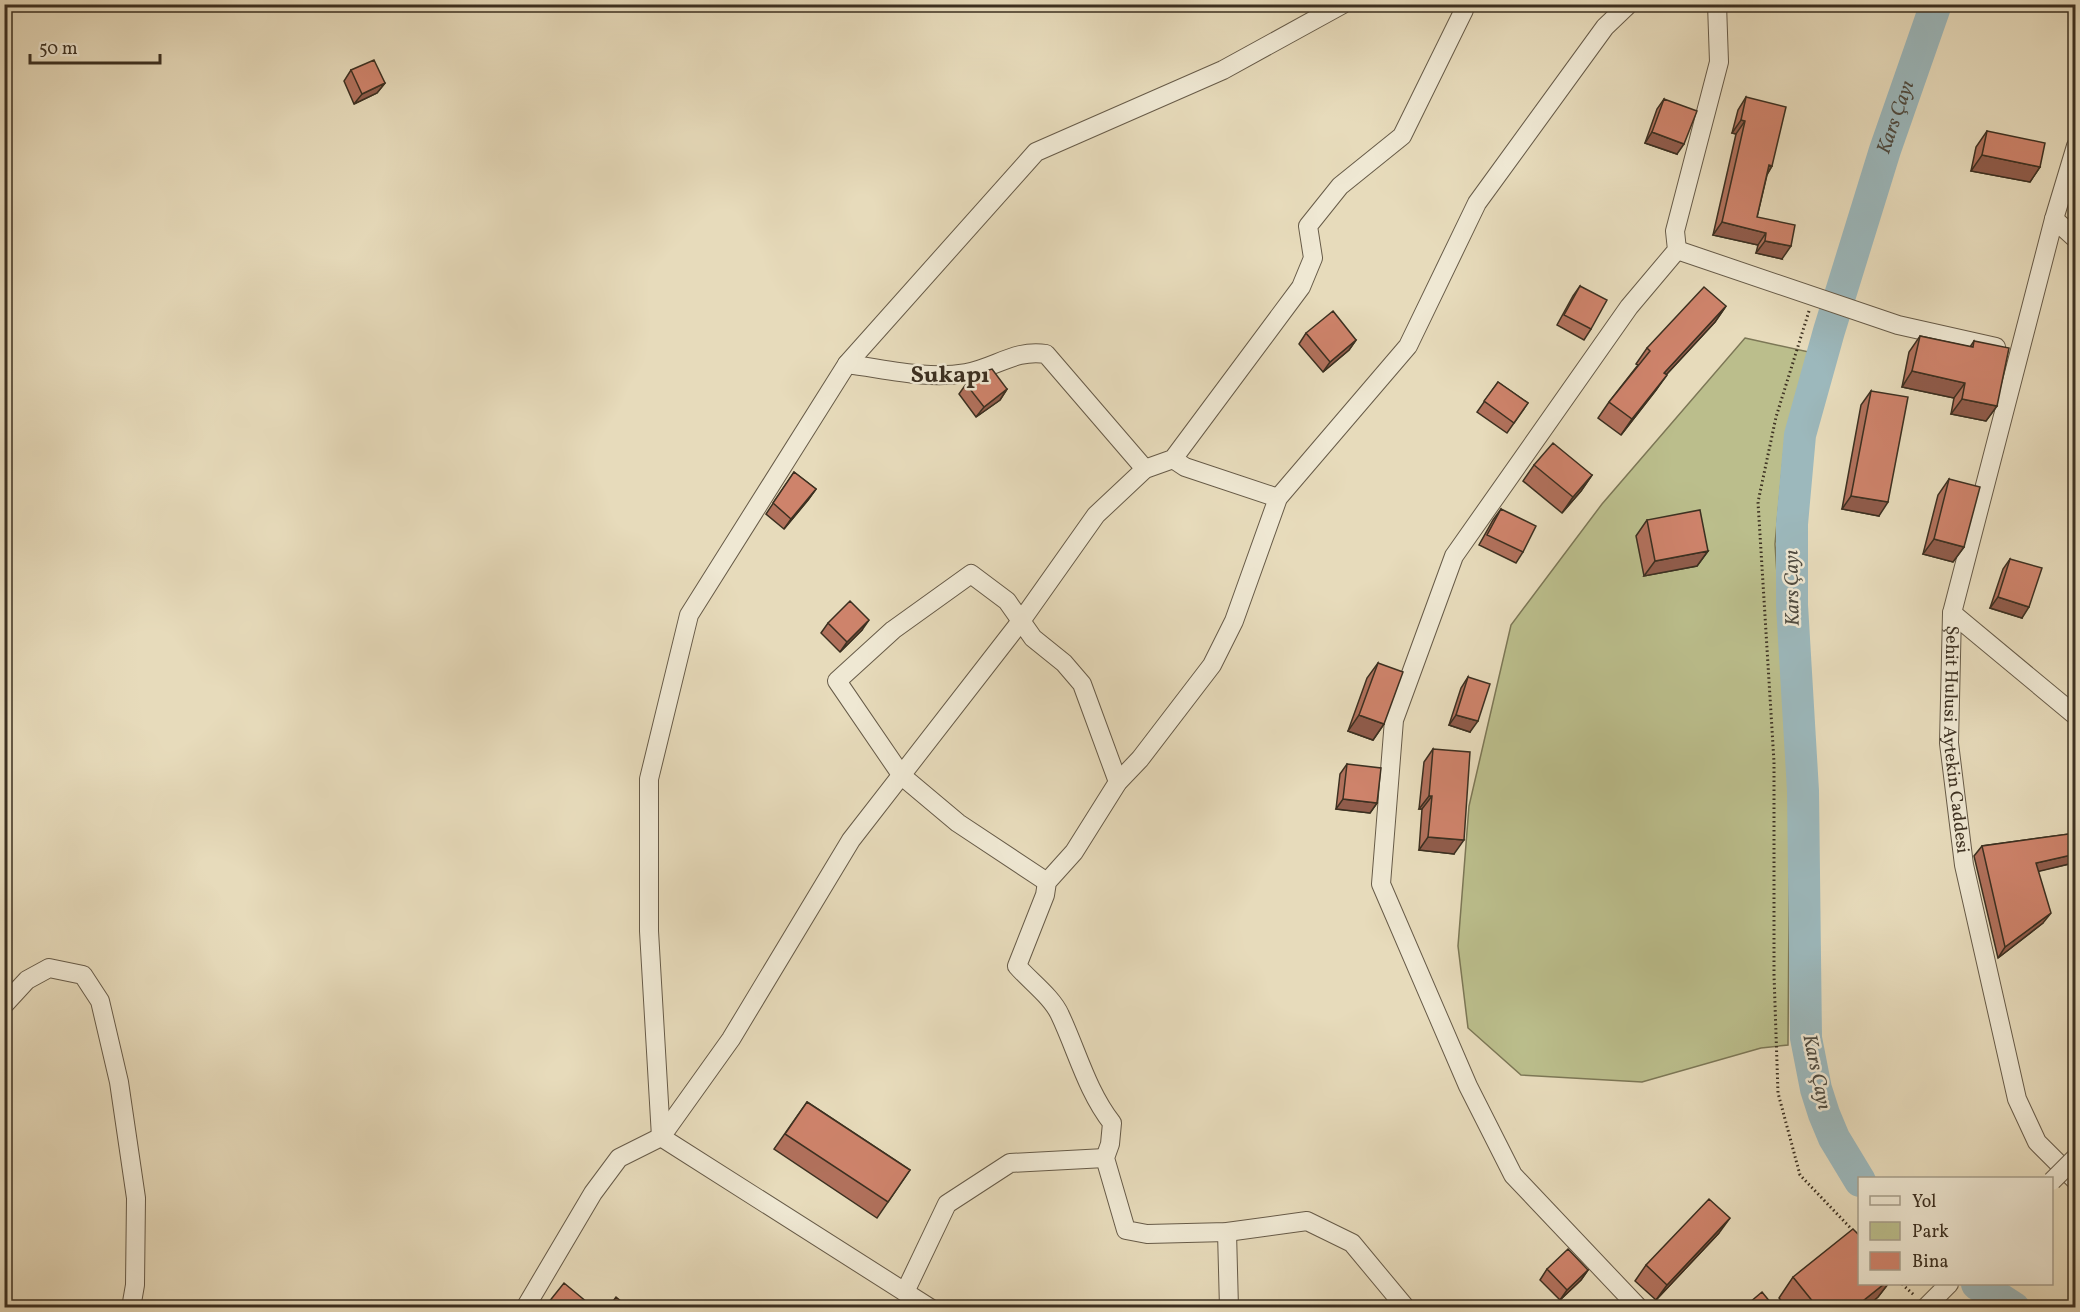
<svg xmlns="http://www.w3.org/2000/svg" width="2080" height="1312" font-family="Vollkorn,serif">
	<rect width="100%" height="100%" fill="#e7dbbb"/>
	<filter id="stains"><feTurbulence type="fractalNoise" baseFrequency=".00333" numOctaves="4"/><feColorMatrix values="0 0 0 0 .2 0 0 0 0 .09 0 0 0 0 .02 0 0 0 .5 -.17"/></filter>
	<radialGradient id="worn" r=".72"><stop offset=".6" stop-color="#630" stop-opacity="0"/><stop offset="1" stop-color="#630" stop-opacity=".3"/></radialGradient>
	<!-- green -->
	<path fill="#bbbe8c" stroke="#7c7756" stroke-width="1.5" d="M1745 338 1809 352 1785 440 1775 544 1790 770 1788 1045 1761 1048 1642 1082 1521 1075 1468 1028 1458 946 1469 806 1511 625 1602 504Z"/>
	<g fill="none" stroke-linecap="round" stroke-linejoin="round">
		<!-- river -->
		<g stroke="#9cb8bc" stroke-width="32">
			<path id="s1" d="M1860 1181 1834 1138 1824 1114 1816 1089 1806 1038 1803 791 1792 605V524L1800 435 1829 331 1885 150 1936 4"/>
			<path d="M1977 1284 2014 1308"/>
		</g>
		<!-- minor casing -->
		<g stroke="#675b48" stroke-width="20">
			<g id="minor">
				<path id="s2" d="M2076 146 2054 219 1952 613 1949 743 1964 865 2017 1099 2037 1142 2076 1181"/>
				<path d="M2054 219 2076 239"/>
				<path d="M1677 250 1898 325 1996 347"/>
				<path d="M847 364C886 369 928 380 966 373 995 368 1015 349 1046 354L1145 469"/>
				<path d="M1173 459 1185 467 1278 498"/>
				<path d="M1952 613 2076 716"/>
				<path d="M1047 882 958 823 902 776 837 681 893 630 971 574 1007 601 1033 638 1064 663 1082 684 1118 782"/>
				<path d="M4 1005 27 980 49 968 83 975 100 1001 119 1082 136 1198 135 1285 131 1308"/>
				<path d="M1227 1232 1229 1308"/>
				<path d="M905 1292 947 1204 1010 1163 1105 1158"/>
				<path d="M525 1308 593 1193 619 1158 661 1137 731 1039 851 840 1021 621 1096 515 1145 469 1173 459 1301 287 1313 258 1308 226 1340 186 1402 136 1464 10"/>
				<path d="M930 1308 661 1137 649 931V779L689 615 847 364 1036 152 1223 70 1343 4"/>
				<path d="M1406 1308 1352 1243 1307 1221 1227 1232 1147 1234 1126 1230 1105 1158 1110 1144 1112 1123C1087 1091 1077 1051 1060 1015 1052 997 1030 981 1017 966L1045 895 1047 882 1074 852 1118 782 1140 759 1212 665 1234 621 1278 498 1408 346 1477 203 1605 27 1629 4"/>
				<path d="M1639 1308 1513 1175 1468 1086 1381 884 1394 720 1454 556 1629 307 1677 250 1675 231 1719 62 1717 4"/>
				<path d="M1925 1308 1949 1284"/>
			</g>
		</g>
		<!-- path -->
		<path stroke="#3c3021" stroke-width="3" stroke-dasharray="1.5 3" stroke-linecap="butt" d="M1809 311 1776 417 1758 502 1774 762V975L1778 1093 1800 1175 1860 1238
			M1902 1284 1914 1295"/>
		<!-- minor -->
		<use href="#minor" stroke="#efe8d3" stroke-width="18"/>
		<!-- minor-bridge casing -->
		<g stroke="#675b48" stroke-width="20" stroke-linecap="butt">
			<path id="minor-bridge" d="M2052 1181 2076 1157"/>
		</g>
		<!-- minor-bridge -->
		<use href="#minor-bridge" stroke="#efe8d3" stroke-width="18"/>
	</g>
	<!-- wall -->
	<path fill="#b1715c" stroke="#3c3021" stroke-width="1.5" d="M351 70 385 83 377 93 354 104 344 81Z
		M1746 97 1772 166 1767 175 1757 217 1782 259 1756 253 1758 245 1713 235 1736 134 1732 133 1738 110Z
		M1664 99 1677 154 1645 143 1657 109Z
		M1987 131 2040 167 2030 182 1971 171 1976 147Z
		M1580 286 1591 329 1584 340 1557 325 1573 296Z
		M1726 306 1715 322 1666 375 1656 390 1621 435 1598 418 1609 402 1638 365 1636 364 1647 348Z
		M1306 333 1356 340 1349 350 1323 372 1299 344Z
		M1920 336 1970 347 1974 341 1997 406 1986 421 1951 414 1954 398 1902 387 1909 352Z
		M1498 382 1528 403 1507 433 1477 412Z
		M966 384 1007 389 1000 400 976 417 959 394Z
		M1871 391 1879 516 1842 509 1861 405Z
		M1534 465 1592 475 1581 491 1562 513 1523 481Z
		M794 472 816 489 808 500 784 529 766 514Z
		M1949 479 1964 547 1953 562 1923 554 1938 495Z
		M1501 509 1523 552 1516 563 1479 545 1493 520Z
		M1647 520 1708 551 1697 566 1644 576 1636 536Z
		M2010 559 2022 618 1990 608 2003 569Z
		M828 623 862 630 840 652 821 633Z
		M1378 663 1384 724 1373 740 1348 731 1367 678Z
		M1468 677 1470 732 1449 725 1461 688Z
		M1433 749 1454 854 1419 850 1422 809H1419L1424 762Z
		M1347 764 1377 803 1370 813 1336 809 1340 774Z
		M2076 833V889L2069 864 2038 871 2043 923 1998 958 1974 856 1982 846Z
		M807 1102 910 1170 877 1218 774 1149Z
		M1719 1233 1656 1300 1635 1281 1646 1265Z
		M2076 1240V1256L2070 1248Z
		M1547 1269 1588 1270 1581 1280 1560 1300 1540 1280Z
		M1793 1277 1860 1284H1888L1878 1297 1865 1308H1787L1779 1298Z"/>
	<!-- shaded-wall -->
	<path fill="#905c4b" stroke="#3c3021" stroke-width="1.5" d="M385 83 377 93 354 104 362 94Z
		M1741 120 1745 121 1736 134 1732 133Z
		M1652 132 1684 144 1677 154 1645 143Z
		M1982 155 2040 167 2030 182 1971 171Z
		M1769 165 1772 166 1764 179Z
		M1722 222 1766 233 1758 245 1713 235Z
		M1765 241 1791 246 1782 259 1756 253Z
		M1726 306 1715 322 1653 389 1664 373Z
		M1356 340 1349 350 1323 372 1330 362Z
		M1912 371 1965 383 1954 398 1902 387Z
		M1667 375 1656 390 1621 435 1632 419Z
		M1007 389 1000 400 976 417 984 407Z
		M1962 399 1997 406 1986 421 1951 414Z
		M1592 475 1581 491 1562 513 1573 497Z
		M816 489 808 500 784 529 791 519Z
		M1851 496 1888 502 1879 516 1842 509Z
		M1934 539 1964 547 1953 562 1923 554Z
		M1708 551 1697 566 1644 576 1655 561Z
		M1998 597 2029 607 2022 618 1990 608Z
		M869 620 862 630 840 652 847 642Z
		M1359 715 1384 724 1373 740 1348 731Z
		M1456 715 1478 721 1470 732 1449 725Z
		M1429 796H1432L1422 809H1419Z
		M1343 799 1377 803 1370 813 1336 809Z
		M1428 837 1464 840 1454 854 1419 850Z
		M2076 854 2069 864 2028 874 2036 863Z
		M2051 913 2043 923 1998 958 2005 947Z
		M1730 1218 1719 1233 1656 1300 1667 1285Z
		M1588 1270 1581 1280 1560 1300 1567 1290Z
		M1884 1284H1888L1878 1297 1865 1308H1854Z"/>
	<!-- building -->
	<path fill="#ce836b" stroke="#3c3021" stroke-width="1.5" d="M374 60 385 83 362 94 351 70Z
		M1746 97 1786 107 1772 166 1769 165 1757 217 1795 225 1791 246 1765 241 1766 233 1722 222 1745 121 1741 120Z
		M1664 99 1697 111 1684 144 1652 132Z
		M1987 131 2045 143 2040 167 1982 155Z
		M1580 286 1607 300 1591 329 1564 315Z
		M1704 287 1726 306 1664 373 1667 375 1632 419 1609 402 1650 351 1647 348Z
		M1333 311 1356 340 1330 362 1306 333Z
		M1920 336 1973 347 1974 341 2009 348 1997 406 1962 399 1965 383 1912 371Z
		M992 369 1007 389 984 407 966 384 982 372Z
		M1498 382 1528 403 1514 423 1484 401Z
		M1871 391 1908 397 1888 502 1851 496Z
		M1553 443 1592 475 1573 497 1534 465Z
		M794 472 816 489 791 519 773 503Z
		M1949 479 1980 487 1964 547 1934 539Z
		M1501 509 1536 526 1523 552 1487 535Z
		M1700 510 1708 551 1655 561 1647 520Z
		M2010 559 2042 568 2029 607 1998 597Z
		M850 601 869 620 847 642 828 623Z
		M1378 663 1403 672 1384 724 1359 715Z
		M1468 677 1490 684 1478 721 1456 715Z
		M1433 749 1470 752 1464 840 1428 837 1432 796H1429Z
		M1347 764 1381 768 1377 803 1343 799Z
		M2076 833V854L2036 863 2051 913 2005 947 1982 846Z
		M807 1102 910 1170 888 1202 785 1134Z
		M1709 1199 1730 1218 1667 1285 1646 1265Z
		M1853 1229 1860 1236V1284H1884L1854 1308H1818L1793 1277Z
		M1568 1249 1588 1270 1567 1290 1547 1269Z
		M564 1283 594 1308H544Z
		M1762 1292 1775 1308H1743Z
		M616 1297 629 1308H608Z"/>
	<g text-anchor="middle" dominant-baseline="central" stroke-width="5" stroke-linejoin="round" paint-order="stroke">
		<!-- street labels -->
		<g font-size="18" fill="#3c3021" stroke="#efe8d3">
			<text stroke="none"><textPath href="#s2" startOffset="610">Şehit Hulusi Aytekin Caddesi</textPath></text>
		</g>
		<!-- water labels -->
		<g font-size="20" font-style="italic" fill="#4f4b40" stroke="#efe8d3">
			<text stroke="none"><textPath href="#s1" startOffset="1090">Kars Çayı</textPath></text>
			<text transform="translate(1793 588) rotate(-91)">Kars Çayı</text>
			<text transform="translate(1816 1072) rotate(78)">Kars Çayı</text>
		</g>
		<!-- district labels -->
		<g font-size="24" font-weight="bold" fill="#3c3021" stroke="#efe8d3">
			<text x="950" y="376">Sukapı</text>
		</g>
	</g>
	<!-- margin -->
	<rect width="2080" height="1312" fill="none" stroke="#e7dbbb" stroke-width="24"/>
	<rect x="6" y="6" width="2068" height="1300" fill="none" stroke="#3c3021" stroke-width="3"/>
	<rect x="12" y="12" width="2056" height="1288" fill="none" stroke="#3c3021" stroke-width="1.5"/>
	<!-- legend -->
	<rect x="1858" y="1177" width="195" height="108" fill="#efe8d3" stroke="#a79e8c" stroke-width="1.5"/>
	<rect x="1870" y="1196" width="30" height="9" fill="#efe8d3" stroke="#a79e8c" stroke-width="1.5"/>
	<text x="1912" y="1207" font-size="18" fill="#3c3021">Yol</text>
	<rect x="1870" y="1222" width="30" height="18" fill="#bbbe8c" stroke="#a79e8c" stroke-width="1.5"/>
	<text x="1912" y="1237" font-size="18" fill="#3c3021">Park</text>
	<rect x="1870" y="1252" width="30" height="18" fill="#ce836b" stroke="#a79e8c" stroke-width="1.5"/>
	<text x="1912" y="1267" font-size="18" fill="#3c3021">Bina</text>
	<!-- scale -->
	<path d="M30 54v9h130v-9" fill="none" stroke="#3c3021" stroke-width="3"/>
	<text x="39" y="54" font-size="18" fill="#3c3021" stroke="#efe8d3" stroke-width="4.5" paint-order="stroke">50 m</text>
	<rect width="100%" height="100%" filter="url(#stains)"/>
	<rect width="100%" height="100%" fill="url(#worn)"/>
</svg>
